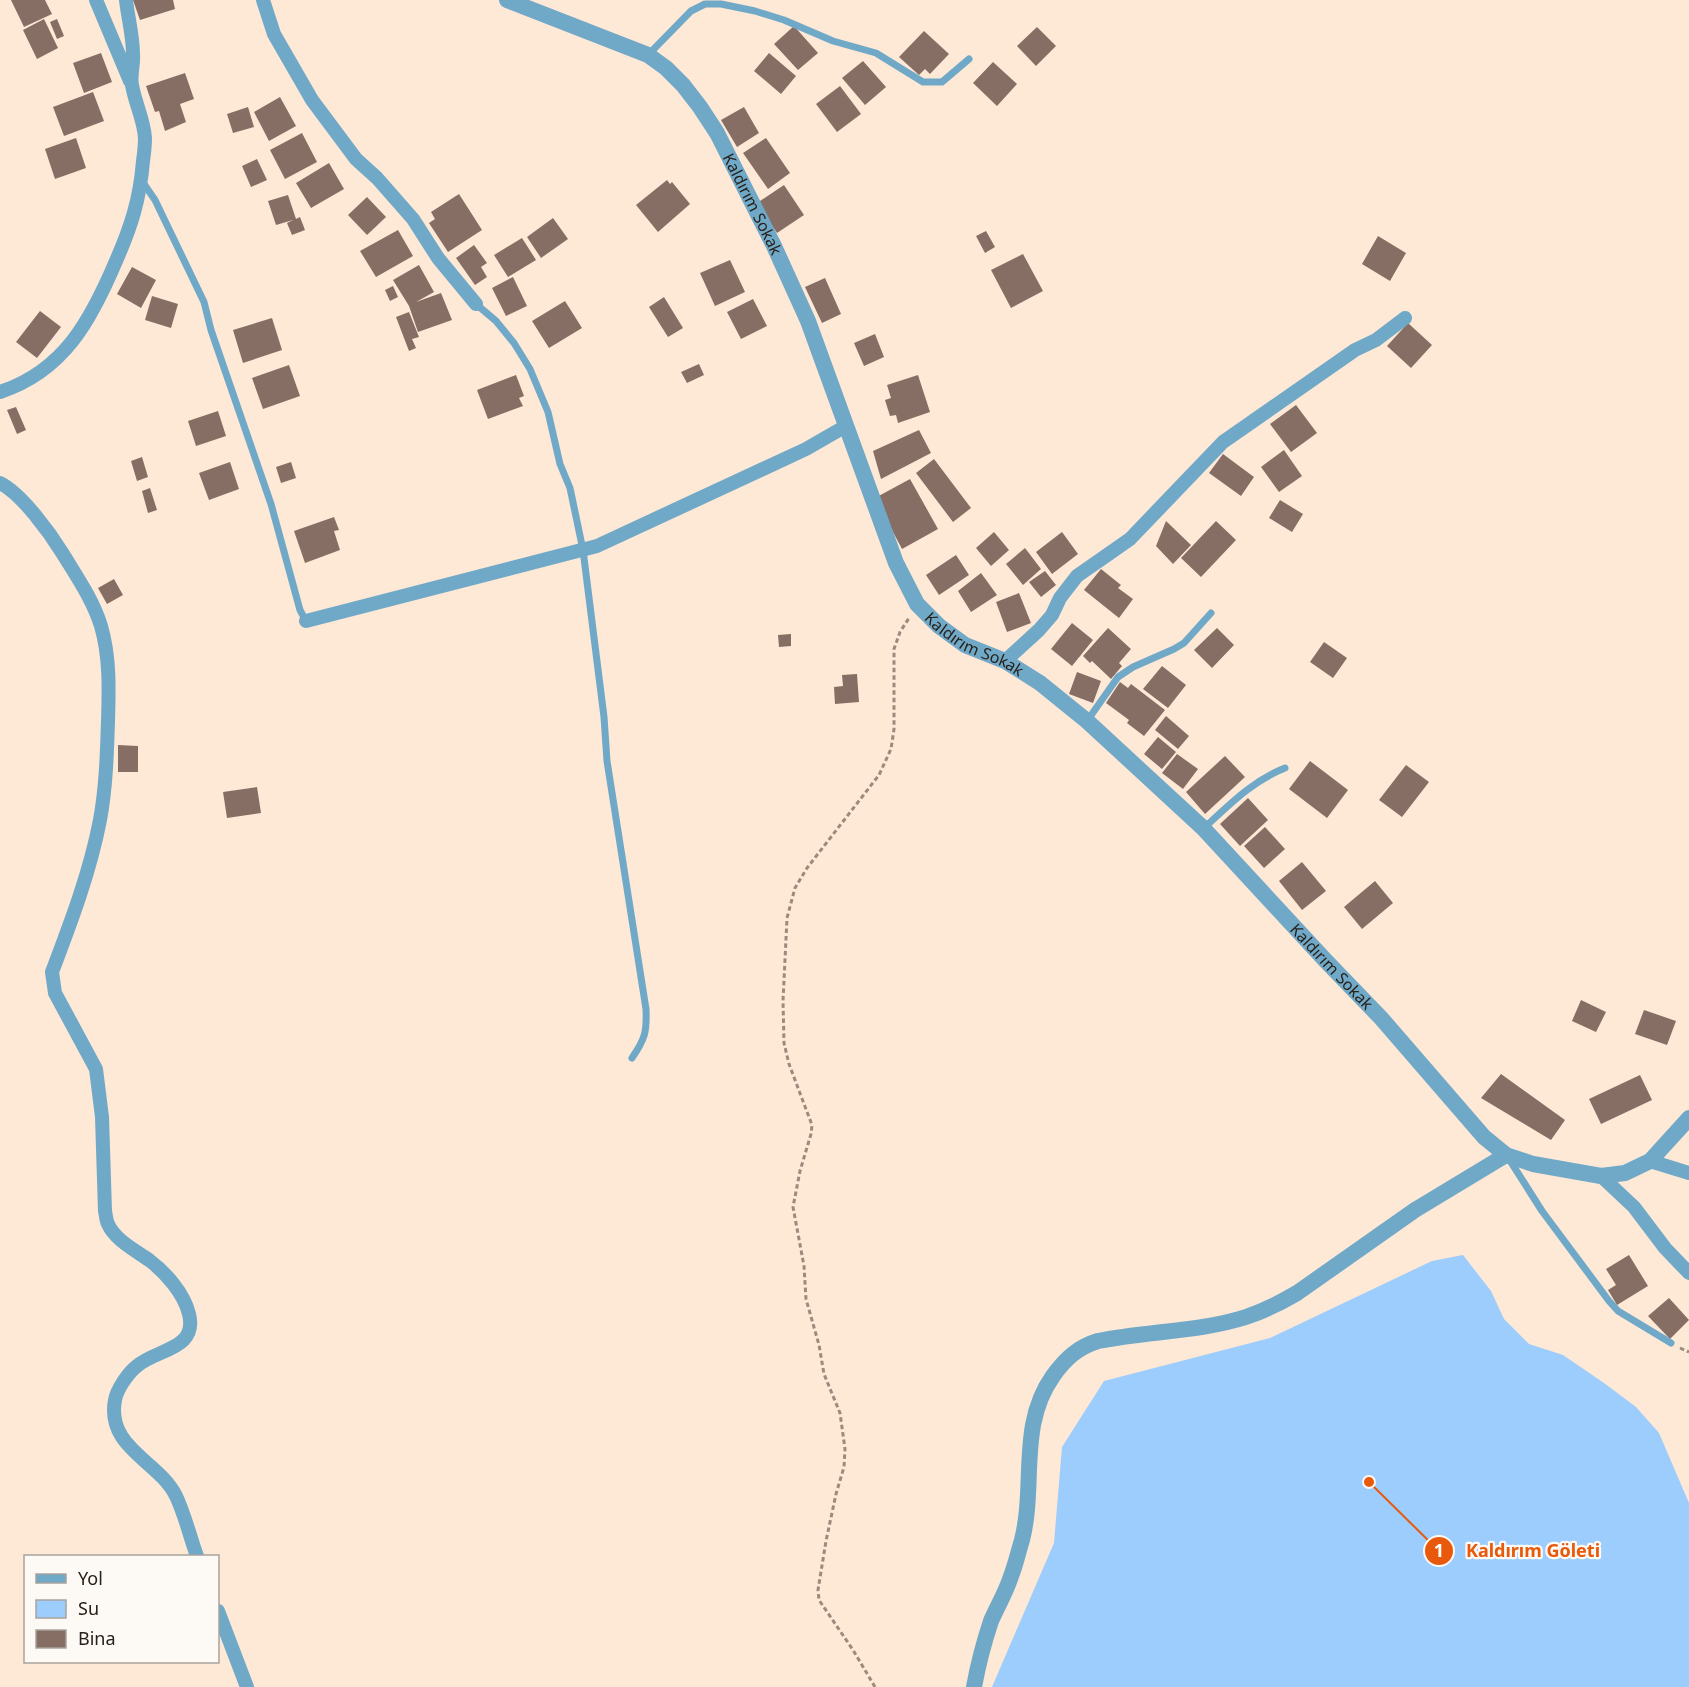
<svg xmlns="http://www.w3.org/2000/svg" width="1689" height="1687" font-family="'Noto Sans',sans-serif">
	<rect width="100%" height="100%" fill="#fee8d6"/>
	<!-- water -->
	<path fill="#9dcdfd" d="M1463 1255 1491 1291 1504 1319 1529 1344 1563 1355 1604 1383 1636 1407 1659 1433 1689 1503V1687H992L1054 1543 1062 1447 1104 1381 1270 1338 1432 1261Z"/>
	<!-- building -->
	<path fill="#866e64" d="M11 0H45L52 14 24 27Z
		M133 0H173L175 9 140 20Z
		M44 19 58 48 37 59 23 30Z
		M57 19 64 36 57 39 50 22Z
		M794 26 818 53 798 70 774 44Z
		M1037 27 1056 46 1036 66 1017 46Z
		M924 31 949 54 930 74 925 69 919 75 899 57Z
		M101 53 112 82 84 93 73 63Z
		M769 53 796 76 781 94 754 71Z
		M863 61 886 87 865 105 842 78Z
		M993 62 1017 84 997 106 973 83Z
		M185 73 194 99 180 104 186 122 165 131 159 111 155 112 146 86Z
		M840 86 861 114 837 132 816 104Z
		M93 92 104 121 64 136 53 107Z
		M280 97 296 126 269 141 254 112Z
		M248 107 254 127 233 133 227 114Z
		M744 107 759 133 737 147 721 120Z
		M302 133 317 162 285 179 270 150Z
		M76 138 86 168 55 179 45 149Z
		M766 138 790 173 768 189 743 153Z
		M257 159 267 180 251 187 242 166Z
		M329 163 344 189 311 208 296 183Z
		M667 180 670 184 672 182 690 204 658 232 636 205Z
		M784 185 804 215 777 233 757 203Z
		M459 194 482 230 448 252 429 223 435 219 431 212Z
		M288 195 296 219 300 217 305 230 292 235 287 223 293 220 276 225 268 201Z
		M367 197 386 217 367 235 348 215Z
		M553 218 568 239 541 258 527 237Z
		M398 230 413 256 376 277 360 251Z
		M986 231 995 247 985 253 976 236Z
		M1378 236 1406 253 1390 281 1362 264Z
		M522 238 536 260 508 277 494 255Z
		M474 245 487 263 481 267 487 277 475 285 456 258Z
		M1023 254 1043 291 1011 308 991 270Z
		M730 260 745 292 715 306 700 273Z
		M419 265 434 292 416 302 441 293 452 320 418 332 409 306 393 280Z
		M132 267 156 280 141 308 117 294Z
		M513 277 527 306 506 316 492 288Z
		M825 278 841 314 822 323 805 287Z
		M393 286 398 297 390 301 385 290Z
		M152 296 178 304 171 328 145 320Z
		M664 297 683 328 668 337 649 307Z
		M753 299 767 326 741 339 727 312Z
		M565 301 582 328 549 348 532 321Z
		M40 311 61 327 37 358 16 342Z
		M409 312 419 337 412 339 416 348 409 351 396 317Z
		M272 318 282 350 243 363 233 330Z
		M1408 323 1432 345 1411 368 1387 346Z
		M875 334 884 357 864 366 854 343Z
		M699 364 704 375 687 383 681 372Z
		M289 365 300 396 263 409 252 378Z
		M516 375 524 396 519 398 523 406 488 419 477 390Z
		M918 375 930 412 898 423 896 415 890 416 885 400 891 398 887 385Z
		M1296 405 1317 433 1291 452 1270 424Z
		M16 407 26 430 17 434 7 410Z
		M218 411 226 436 196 446 188 421Z
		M919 430 931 453 881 479 873 451Z
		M1284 450 1302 476 1279 492 1261 467Z
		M1223 454 1254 477 1241 496 1209 473Z
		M142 457 148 477 137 481 131 461Z
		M934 459 971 508 953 522 916 473Z
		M230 462 239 489 209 500 199 473Z
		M291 462 296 478 281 483 276 467Z
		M910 479 938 529 902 549 875 498Z
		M150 488 157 510 148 513 142 491Z
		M1280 500 1303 514 1292 532 1269 518Z
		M334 517 339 530 334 531 340 550 305 563 294 531Z
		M1166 521 1191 545 1173 564 1156 546Z
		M1216 521 1236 540 1201 577 1181 558Z
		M994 532 1009 550 991 566 976 548Z
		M1062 532 1078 554 1052 574 1036 552Z
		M1025 548 1041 569 1023 585 1006 564Z
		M956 555 969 575 939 595 926 575Z
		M1101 569 1121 585 1118 588 1133 599 1119 618 1084 590Z
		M1045 571 1056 585 1041 597 1029 582Z
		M981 573 997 595 971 612 958 591Z
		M114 579 123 595 107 604 98 588Z
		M1019 593 1031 623 1007 632 996 602Z
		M1072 623 1093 640 1072 666 1051 649Z
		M1108 628 1131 649 1119 663 1122 666 1111 679 1092 661 1090 663 1083 656Z
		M1217 628 1234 645 1212 668 1194 650Z
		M791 634V646L779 647 778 635Z
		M1324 642 1347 658 1333 678 1310 662Z
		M1162 666 1186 685 1168 708 1143 689Z
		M1077 672 1101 681 1093 703 1069 694Z
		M857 674 859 702 835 704 834 687 843 686 842 675Z
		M1120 682 1128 688 1131 684 1165 710 1144 736 1127 723 1129 720 1106 703Z
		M1166 716 1189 736 1178 749 1155 730Z
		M1158 737 1176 752 1162 769 1144 754Z
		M118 745 138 746V772H118Z
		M1177 754 1198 769 1183 789 1162 773Z
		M1225 756 1245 777 1205 814 1186 792Z
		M1310 761 1348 790 1327 818 1289 789Z
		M1406 765 1429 782 1402 817 1379 800Z
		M257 787 261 813 227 818 223 792Z
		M1248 798 1268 820 1240 846 1220 824Z
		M1265 827 1285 849 1264 868 1244 846Z
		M1302 862 1326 891 1302 910 1279 881Z
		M1375 881 1393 903 1362 929 1344 907Z
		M1581 1000 1606 1012 1596 1032 1572 1021Z
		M1644 1010 1676 1021 1667 1045 1635 1034Z
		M1501 1074 1565 1120 1551 1140 1481 1098Z
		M1640 1075 1652 1100 1601 1124 1589 1099Z
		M1629 1255 1648 1286 1617 1305 1608 1290 1616 1285 1606 1269Z
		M1669 1298 1689 1320 1670 1339 1648 1316Z"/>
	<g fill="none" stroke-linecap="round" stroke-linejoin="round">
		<!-- path -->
		<path stroke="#9a8b7e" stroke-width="3" stroke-dasharray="4.5 3" stroke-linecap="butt" d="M1680 1348 1689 1352
			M875 1687 853 1650 819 1600 818 1590 826 1541 836 1494 844 1467 845 1449 840 1413 824 1374 819 1345 806 1299 804 1266 793 1207 800 1171 811 1134 812 1125 789 1064 784 1043 783 1001 787 918 795 888 807 868 879 775 891 749 894 729V649L900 632 909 618"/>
		<!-- service -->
		<path stroke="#70a9c8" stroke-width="7" d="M648 55 691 11 705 4H721L755 11 784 20 833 41 876 53 923 82H942L969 59
			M142 181 155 200 204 302 211 330 271 504 300 610 306 621
			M476 304 496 321 514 343 530 369 548 412 560 464 570 488 583 550 604 717 607 761 646 1009C647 1032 645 1039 632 1058
			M1087 721 1118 677 1133 667 1174 649 1184 643 1211 613
			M1204 828C1229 805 1252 781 1285 768
			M1509 1159 1542 1211 1609 1301 1618 1311 1671 1343"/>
		<!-- minor -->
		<path stroke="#70a9c8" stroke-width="14" d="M96 0 130 81
			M263 0 274 34 312 100 356 159 377 178 413 219 438 258 476 304
			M0 392C64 371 91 320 116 261 131 227 140 199 143 161 144 154 145 146 145 138 144 120 135 103 132 85 130 76 134 64 133 54 133 36 128 18 126 0
			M0 483C22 494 50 533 63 554 77 577 93 600 101 626 110 657 109 689 108 721 107 754 106 787 100 820 90 872 71 922 52 972L55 993 96 1069 102 1117 105 1211C106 1215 106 1220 108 1224 115 1240 135 1250 149 1260 165 1272 184 1293 189 1314 198 1350 156 1349 137 1366 128 1373 117 1389 115 1400 106 1448 159 1461 176 1496 185 1515 190 1537 197 1556
			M306 621 597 546 806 449 846 426
			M1005 661 1039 630 1052 615 1060 598 1077 576 1130 539 1223 442 1355 350 1376 340 1405 318
			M1650 1161 1689 1173
			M1601 1176 1634 1207 1665 1248 1689 1273
			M218 1611 247 1687"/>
		<!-- tertiary -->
		<g stroke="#70a9c8" stroke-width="16">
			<path id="s1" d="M507 0 648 55 666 68 683 85 700 107 717 133 774 246 808 321 896 563 917 604 939 626 965 645 1005 661 1040 683 1087 721 1203 828 1325 960 1381 1018 1484 1137 1506 1155 1533 1164 1601 1176 1625 1173 1650 1161 1689 1118"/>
			<path d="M974 1687C978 1665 984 1642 991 1621 997 1607 1005 1594 1010 1579 1015 1567 1018 1553 1022 1540 1036 1485 1018 1425 1053 1376 1065 1359 1078 1347 1098 1341 1147 1331 1199 1332 1246 1317 1264 1311 1280 1303 1297 1293L1415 1210 1506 1155"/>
		</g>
	</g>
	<g text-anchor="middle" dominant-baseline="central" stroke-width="4.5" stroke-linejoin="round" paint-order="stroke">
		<!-- street labels -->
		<g font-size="16" fill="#28211a" stroke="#fdf9f5">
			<text stroke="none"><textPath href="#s1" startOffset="336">Kaldırım Sokak</textPath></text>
			<text stroke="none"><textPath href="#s1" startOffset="840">Kaldırım Sokak</textPath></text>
			<text stroke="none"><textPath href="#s1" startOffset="1324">Kaldırım Sokak</textPath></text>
		</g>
	</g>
	<!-- callouts -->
	<path fill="none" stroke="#e8590c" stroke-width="2" d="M1369 1482L1439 1551"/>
	<g fill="#e8590c" stroke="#fdf9f5" stroke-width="2">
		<circle cx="1369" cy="1482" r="6"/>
		<circle cx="1439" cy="1551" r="15"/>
	</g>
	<g font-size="18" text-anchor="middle" font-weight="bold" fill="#fff">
		<text x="1439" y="1557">1</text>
	</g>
	<g font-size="18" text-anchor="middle" font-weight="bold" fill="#e8590c" stroke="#fdf9f5" stroke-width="4.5" stroke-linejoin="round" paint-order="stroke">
		<text x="1533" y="1557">Kaldırım Göleti</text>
	</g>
	<!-- legend -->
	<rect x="24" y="1555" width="195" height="108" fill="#fdf9f5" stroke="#a8a39d" stroke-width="1.5"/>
	<rect x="36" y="1574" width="30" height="9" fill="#70a9c8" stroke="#a8a39d" stroke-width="1.5"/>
	<text x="78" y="1585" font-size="18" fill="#28211a">Yol</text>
	<rect x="36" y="1600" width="30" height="18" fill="#9dcdfd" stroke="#a8a39d" stroke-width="1.5"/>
	<text x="78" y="1615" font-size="18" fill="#28211a">Su</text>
	<rect x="36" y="1630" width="30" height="18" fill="#866e64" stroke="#a8a39d" stroke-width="1.5"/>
	<text x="78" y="1645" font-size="18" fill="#28211a">Bina</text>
</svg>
